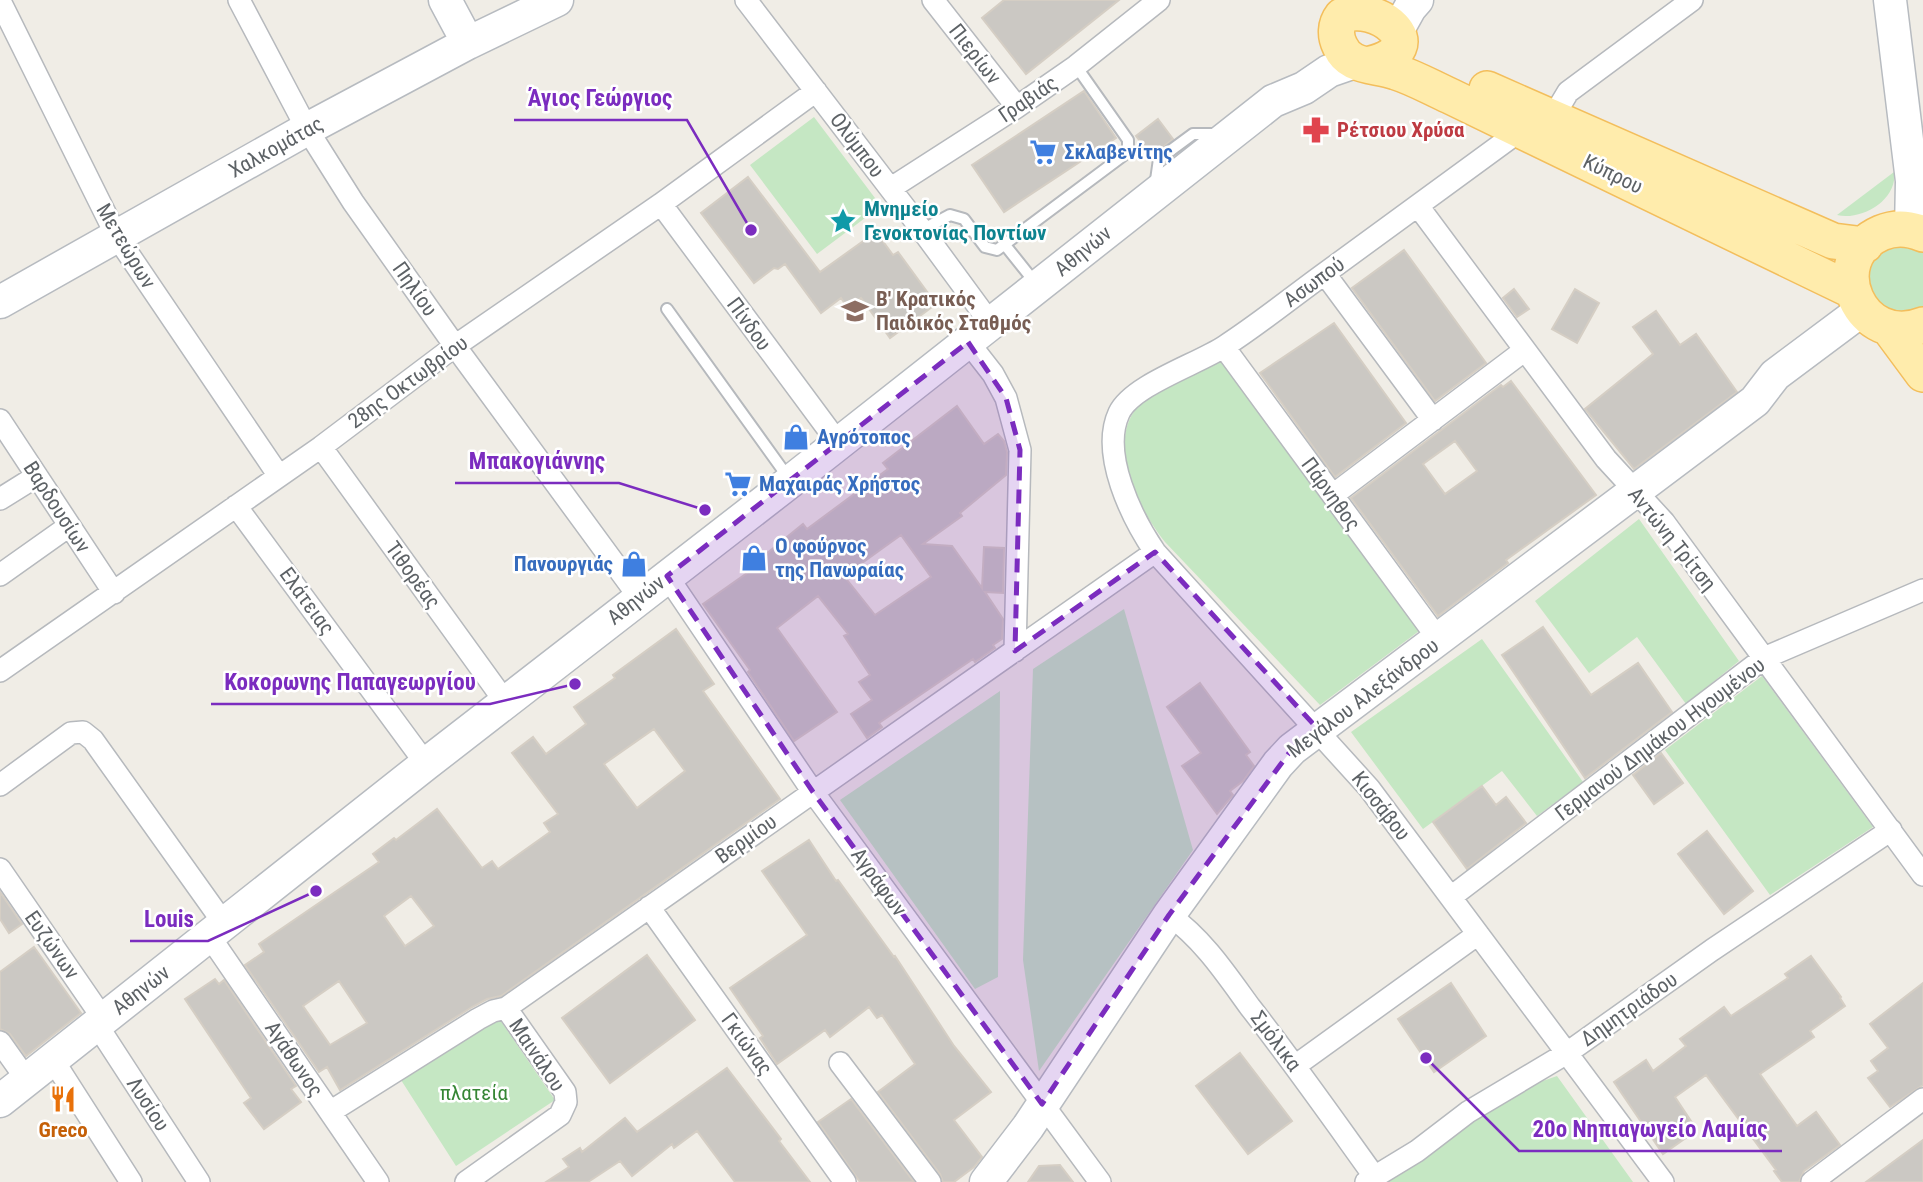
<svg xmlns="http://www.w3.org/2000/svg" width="1923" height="1182" font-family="'Roboto Condensed',sans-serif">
	<rect width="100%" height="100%" fill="#f0ede6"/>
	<!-- green -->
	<path fill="#c5e7c3" d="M814 117 881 206 817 254 750 165Z
		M1894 172C1898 200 1861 221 1837 215Z
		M1884 246H1915L1923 251V306L1910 312H1891L1871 297 1868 266Z
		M1220 360 1419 631 1320 705 1165 542C1141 512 1109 452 1133 413 1145 394 1198 371 1220 360Z
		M1639 519 1739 661 1686 704 1637 637 1589 673 1535 601Z
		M1124 609 1193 850 1039 1071 1023 960 1033 669Z
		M1482 639 1583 782 1537 816 1502 771 1423 829 1351 732Z
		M1762 676 1873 827 1770 895 1665 750Z
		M1000 691 998 977 975 989 840 800Z
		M498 1017 555 1100 456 1166 401 1080Z
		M1557 1076 1633 1182H1378L1517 1090Z"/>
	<!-- building -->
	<path fill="#cbc8c3" stroke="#d5cec4" stroke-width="2" fill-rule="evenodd" d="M1004 0H1119L1026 74 982 18Z
		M1084 91 1116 138 1004 212 972 165Z
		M1158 119 1173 139 1152 156 1136 136Z
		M748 177 820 272 876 232 893 255 898 252 936 304 890 338 861 298 848 308 841 298 821 313 785 264 778 269 774 268 754 283 701 213Z
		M1404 250 1486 363 1435 401 1352 288Z
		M1514 289 1529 309 1517 317 1503 298Z
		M1575 289 1599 303 1577 343 1552 329Z
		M1656 311 1680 345 1696 334 1737 392 1634 469 1585 409 1653 354 1633 327Z
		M1334 323 1406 423 1335 477 1260 373Z
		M1511 381 1596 495 1506 560 1508 563 1438 616 1351 498 1501 385 1503 387ZM1455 441 1477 471 1445 494 1423 464Z
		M957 406 984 444 998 434 1004 441 1007 452 1006 475 960 513 962 516 923 544 952 546 982 588 984 547 1004 548 1003 593 985 592 1003 619 1002 639 993 645 995 648 975 662 973 659 879 723 882 727 867 738 851 714 872 700 859 682 870 675 844 636 848 634 818 596 777 628 837 712 794 741 748 672 750 670 703 604 747 573 745 571 803 524 807 529 888 469 883 463ZM901 535 931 577 875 615 844 576Z
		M1543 627 1591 695 1638 663 1672 712 1585 778 1502 655Z
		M676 629 714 684 703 691 780 799 501 996 487 999 472 1007 340 1090 327 1067 319 1072 245 965 264 952 259 944 379 862 373 854 394 838 396 840 437 809 482 868 492 861 498 869 550 832 544 823 558 814 512 753 533 737 546 754 586 724 574 707 615 678 613 675ZM654 729 685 771 637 808 604 764ZM411 896 434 926 405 946 384 916ZM339 981 367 1023 330 1045 303 1006Z
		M1200 683 1250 752 1246 755 1254 766 1243 781 1230 791 1233 795 1217 814 1182 766 1201 753 1167 707Z
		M1661 753 1683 783 1654 804 1633 775Z
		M1482 786 1496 805 1506 797 1526 823 1467 869 1433 822Z
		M1707 831 1753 891 1724 914 1678 854Z
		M809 840 836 881 838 880 894 957 895 956 954 1046 991 1092 954 1120 982 1157 974 1167 954 1182H943L940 1174 878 1092 915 1064 882 1015 877 1018 869 1007 830 1037 825 1030 777 1064 760 1038 763 1036 730 988 807 935 762 871Z
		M0 892 22 924 9 933 0 919Z
		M34 947 81 1013 26 1056 10 1034 0 1029V972Z
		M647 955 695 1020 610 1083 562 1018Z
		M1811 956 1841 997 1840 998 1845 1006 1810 1031 1814 1037 1760 1074 1797 1126 1816 1112 1840 1145 1804 1171 1799 1182H1782L1774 1171 1776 1170 1706 1075 1675 1097 1697 1130 1663 1154 1614 1082 1646 1060 1653 1071 1686 1046 1680 1039 1724 1007 1731 1016 1788 978 1785 974Z
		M215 979 219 984 224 980 296 1086 291 1089 301 1102 264 1129 244 1103 251 1098 185 999Z
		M1451 983 1486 1036 1434 1072 1398 1019Z
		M1923 983V1085L1890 1107 1868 1078 1878 1071 1871 1061 1888 1048 1870 1024Z
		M1240 1053 1292 1121 1248 1154 1196 1086Z
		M727 1068 781 1139 779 1141 810 1182H735L697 1131 674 1148 672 1144 632 1176 620 1161 588 1182H546L569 1167 563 1159 580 1148 582 1152 625 1118 637 1132Z
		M851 1099 914 1182H860L818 1122Z
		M1923 1140V1182H1866Z
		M1060 1165 1073 1182H1028L1039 1166Z"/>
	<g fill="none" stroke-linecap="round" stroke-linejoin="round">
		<!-- lane casing -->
		<g stroke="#b6b9bd" stroke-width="14">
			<path id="lane" d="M1156 180 1159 159 1193 134H1213
				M922 230 950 215 964 219 985 247 997 250 1124 155 1128 147V140L1076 66
				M1005 245 1037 285
				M667 309 790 480"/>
		</g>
		<!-- street casing -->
		<g stroke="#b6b9bd" stroke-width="24">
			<path id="street" d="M239 0 307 129 353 202 455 346 639 597
				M746 0 922 230 991 324
				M933 0 1017 107
				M0 1 117 237 279 476
				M1553 117 1568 92 1692 0
				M1521 130C1455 178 1390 226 1324 274 1291 298 1259 324 1225 346 1198 364 1132 385 1119 413 1100 454 1132 518 1155 552L1369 788 1663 1182
				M891 188 1017 107 1076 66 1159 0
				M661 204 839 444
				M1418 206 1606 459 1664 522 1923 875
				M1325 274 1433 420
				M968 342 993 374 1006 398 1020 450 1015 651
				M1224 347 1439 640
				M0 420 114 593
				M321 447 506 703
				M1333 495 1525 350
				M0 499 37 476
				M236 506 426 764
				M0 575 69 526
				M667 576 813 792 1100 1182
				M0 671 321 447 455 346 661 204 816 91
				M0 785 71 733 83 732 93 740 225 925
				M0 869 104 1020
				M1451 897 1764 658 1923 590
				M649 907 845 1182
				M1169 915C1203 939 1226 974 1250 1007 1293 1062 1333 1119 1374 1176
				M210 937 378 1182
				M97 1025 199 1182
				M0 1042 27 1080
				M53 1060 131 1182
				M840 1063 930 1182
				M1295 1066 1478 934
				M330 1112 478 1019 493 1011 506 1008 1155 552
				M466 1182 560 1115 566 1102 565 1092 506 1008
				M1366 1182 1417 1151 1468 1112 1567 1053 1712 950 1891 830
				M1812 1182 1923 1099"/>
		</g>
		<!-- secondary casing -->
		<g stroke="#b7bbc0" stroke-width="35">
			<path id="secondary" d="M445 0 468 43
				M1890 0 1912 181 1911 230
				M1400 26 1410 8 1417 0
				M0 302 307 129 468 43 557 0
				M0 1101 426 764 791 481 1273 101 1304 88 1329 71 1355 62
				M986 1182 1028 1127 1169 915 1278 764 1292 749 1755 401 1775 375 1862 310"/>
		</g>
		<!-- primary casing -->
		<g stroke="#f3be5c" stroke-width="38">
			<path id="primary" d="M1371 64C1437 47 1374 0 1342 16 1335 25 1335 36 1340 46 1343 53 1348 58 1354 61 1367 67 1383 67 1396 72 1415 78 1432 88 1450 96L1853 291
				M1487 89 1833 241 1865 245
				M1923 234C1909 228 1895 227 1881 233 1821 259 1860 350 1923 325
				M1889 328 1923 374"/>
		</g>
		<!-- lane -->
		<use href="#lane" stroke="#fff" stroke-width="10"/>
		<!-- street -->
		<use href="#street" stroke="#fff" stroke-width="21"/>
		<!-- secondary -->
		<use href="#secondary" stroke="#fff" stroke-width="32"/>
		<!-- primary -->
		<use href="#primary" stroke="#ffecac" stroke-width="35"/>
	</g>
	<!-- marked area -->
	<path fill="#7b2cbf" fill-opacity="0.2" stroke="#7b2cbf" stroke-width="5" stroke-dasharray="14 9" stroke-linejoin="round" d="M968 342 1006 398 1020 450 1015 651 1155 552 1317 728 1292 749 1169 915 1042 1104 813 792 667 576Z"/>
	<!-- icons -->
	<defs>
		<g id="pharmacy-bare" transform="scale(2.1)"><path d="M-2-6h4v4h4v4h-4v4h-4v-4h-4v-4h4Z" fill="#e0444e" stroke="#fff" stroke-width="2.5" paint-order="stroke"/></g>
		<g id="supermarket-bare" transform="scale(2.1)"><path d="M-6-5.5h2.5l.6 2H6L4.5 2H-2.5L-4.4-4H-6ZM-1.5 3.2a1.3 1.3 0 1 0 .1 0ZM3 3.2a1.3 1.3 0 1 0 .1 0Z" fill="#3f7fe0" stroke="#fff" stroke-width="2.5" paint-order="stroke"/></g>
		<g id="sight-bare" transform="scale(2.1)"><path d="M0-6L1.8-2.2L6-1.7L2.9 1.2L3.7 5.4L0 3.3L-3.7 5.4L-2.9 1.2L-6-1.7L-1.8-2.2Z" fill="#0f9aa8" stroke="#fff" stroke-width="2.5" paint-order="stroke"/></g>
		<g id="school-bare" transform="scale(2.1)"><path d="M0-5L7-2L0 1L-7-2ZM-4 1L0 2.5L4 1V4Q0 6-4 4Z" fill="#8d6e63" stroke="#fff" stroke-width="2.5" paint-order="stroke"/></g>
		<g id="shop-bare" transform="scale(2.1)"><path d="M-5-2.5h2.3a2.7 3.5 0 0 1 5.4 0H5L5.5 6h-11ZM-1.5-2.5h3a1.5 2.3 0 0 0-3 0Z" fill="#3f7fe0" stroke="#fff" stroke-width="2.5" paint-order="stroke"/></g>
		<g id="restaurant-bare" transform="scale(2.1)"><path d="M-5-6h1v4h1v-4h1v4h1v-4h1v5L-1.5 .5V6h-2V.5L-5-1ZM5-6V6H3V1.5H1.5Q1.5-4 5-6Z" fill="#e8710a" stroke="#fff" stroke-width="2.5" paint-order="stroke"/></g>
	</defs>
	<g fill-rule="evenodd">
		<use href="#pharmacy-bare" x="1316" y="130"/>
		<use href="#supermarket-bare" x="1043" y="152"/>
		<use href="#sight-bare" x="843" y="221"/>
		<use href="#school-bare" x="855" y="311"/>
		<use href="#shop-bare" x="796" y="437"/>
		<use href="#supermarket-bare" x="738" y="484"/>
		<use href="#shop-bare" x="754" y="558"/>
		<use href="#shop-bare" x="634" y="564"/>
		<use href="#restaurant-bare" x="63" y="1099"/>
	</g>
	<g text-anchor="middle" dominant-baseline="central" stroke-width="5" stroke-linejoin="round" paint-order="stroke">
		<!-- street labels -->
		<g font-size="21" fill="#5d6266" stroke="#fff">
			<text transform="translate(975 54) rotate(52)">Πιερίων</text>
			<text transform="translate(1028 99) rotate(-34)">Γραβιάς</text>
			<text transform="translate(857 145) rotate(53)">Ολύμπου</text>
			<text transform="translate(276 147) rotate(-29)">Χαλκομάτας</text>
			<text transform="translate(1613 174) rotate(26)">Κύπρου</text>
			<text transform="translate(126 246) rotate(59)">Μετεώρων</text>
			<text transform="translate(1083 251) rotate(-39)">Αθηνών</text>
			<text transform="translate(1314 282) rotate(-36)">Ασωπού</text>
			<text transform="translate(415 289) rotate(55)">Πηλίου</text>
			<text transform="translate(749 324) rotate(54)">Πίνδου</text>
			<text transform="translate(408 382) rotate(-36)">28ης Οκτωβρίου</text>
			<text transform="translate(1331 494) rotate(54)">Πάρνηθος</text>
			<text transform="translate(57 507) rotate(57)">Βαρδουσίων</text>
			<text transform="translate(1672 539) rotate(51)">Αντώνη Τρίτση</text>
			<text transform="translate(413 575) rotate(54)">Τιθορέας</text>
			<text transform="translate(636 600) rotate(-38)">Αθηνών</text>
			<text transform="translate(307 601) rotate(54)">Ελάτειας</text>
			<text transform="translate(1363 698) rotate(-37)">Μεγάλου Αλεξάνδρου</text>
			<text transform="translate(1660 739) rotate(-37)">Γερμανού Δημάκου Ηγουμένου</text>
			<text transform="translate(1381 806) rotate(52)">Κισσάβου</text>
			<text transform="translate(746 839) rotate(-35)">Βερμίου</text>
			<text transform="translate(879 882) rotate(54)">Αγράφων</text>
			<text transform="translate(52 945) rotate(55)">Ευζώνων</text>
			<text transform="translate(141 990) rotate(-38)">Αθηνών</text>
			<text transform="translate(1629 1009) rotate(-35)">Δημητριάδου</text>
			<text transform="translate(1276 1041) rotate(53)">Σμόλικα</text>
			<text transform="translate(747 1044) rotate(54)">Γκιώνας</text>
			<text transform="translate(537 1055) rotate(56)">Μαινάλου</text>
			<text transform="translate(294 1059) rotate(56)">Αγάθωνος</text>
			<text transform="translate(148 1104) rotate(57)">Λυσίου</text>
		</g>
		<!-- health labels -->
		<g font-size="21" font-weight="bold" fill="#be3a42" stroke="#fff" text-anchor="start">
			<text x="1337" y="130">Ρέτσιου Χρύσα</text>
		</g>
		<!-- shop labels -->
		<g font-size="21" font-weight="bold" fill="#366cbe" stroke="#fff" text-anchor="start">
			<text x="1064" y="152">Σκλαβενίτης</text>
			<text x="817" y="437">Αγρότοπος</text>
			<text x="759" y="484">Μαχαιράς Χρήστος</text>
			<text x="775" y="546">Ο φούρνος<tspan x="775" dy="24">της Πανωραίας</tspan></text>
			<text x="613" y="564" text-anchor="end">Πανουργιάς</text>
		</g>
		<!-- culture labels -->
		<g font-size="21" font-weight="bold" fill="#0d838f" stroke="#fff" text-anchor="start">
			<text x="864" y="209">Μνημείο<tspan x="864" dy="24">Γενοκτονίας Ποντίων</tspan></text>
		</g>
		<!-- education labels -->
		<g font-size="21" font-weight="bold" fill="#785e54" stroke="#fff" text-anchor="start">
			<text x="876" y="299">B' Κρατικός<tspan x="876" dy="24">Παιδικός Σταθμός</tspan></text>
		</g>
		<!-- park labels -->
		<g font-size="21" fill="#368635" stroke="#fff">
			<text x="474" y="1093">πλατεία</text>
		</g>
		<!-- food labels -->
		<g font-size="21" font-weight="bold" fill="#c56008" stroke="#fff">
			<text x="63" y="1130">Greco</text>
		</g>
	</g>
	<!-- callouts -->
	<path fill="none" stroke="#7b2cbf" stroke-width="2.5" d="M751 230L687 120H514M705 510L619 483H455M575 684L490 704H211M316 891L208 941H130M1426 1058L1519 1151H1782"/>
	<g fill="#7b2cbf" stroke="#fff" stroke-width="2.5">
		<circle cx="751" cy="230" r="7"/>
		<circle cx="705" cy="510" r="7"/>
		<circle cx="575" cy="684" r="7"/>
		<circle cx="316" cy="891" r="7"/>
		<circle cx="1426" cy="1058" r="7"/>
	</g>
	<g font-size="23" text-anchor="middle" font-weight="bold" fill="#7b2cbf" stroke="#fff" stroke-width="5" stroke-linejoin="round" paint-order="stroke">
		<text x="600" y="106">Άγιος Γεώργιος</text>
		<text x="537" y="469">Μπακογιάννης</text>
		<text x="350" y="690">Κοκορωνης Παπαγεωργίου</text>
		<text x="169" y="927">Louis</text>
		<text x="1650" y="1137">20ο Νηπιαγωγείο Λαμίας</text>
	</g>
</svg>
